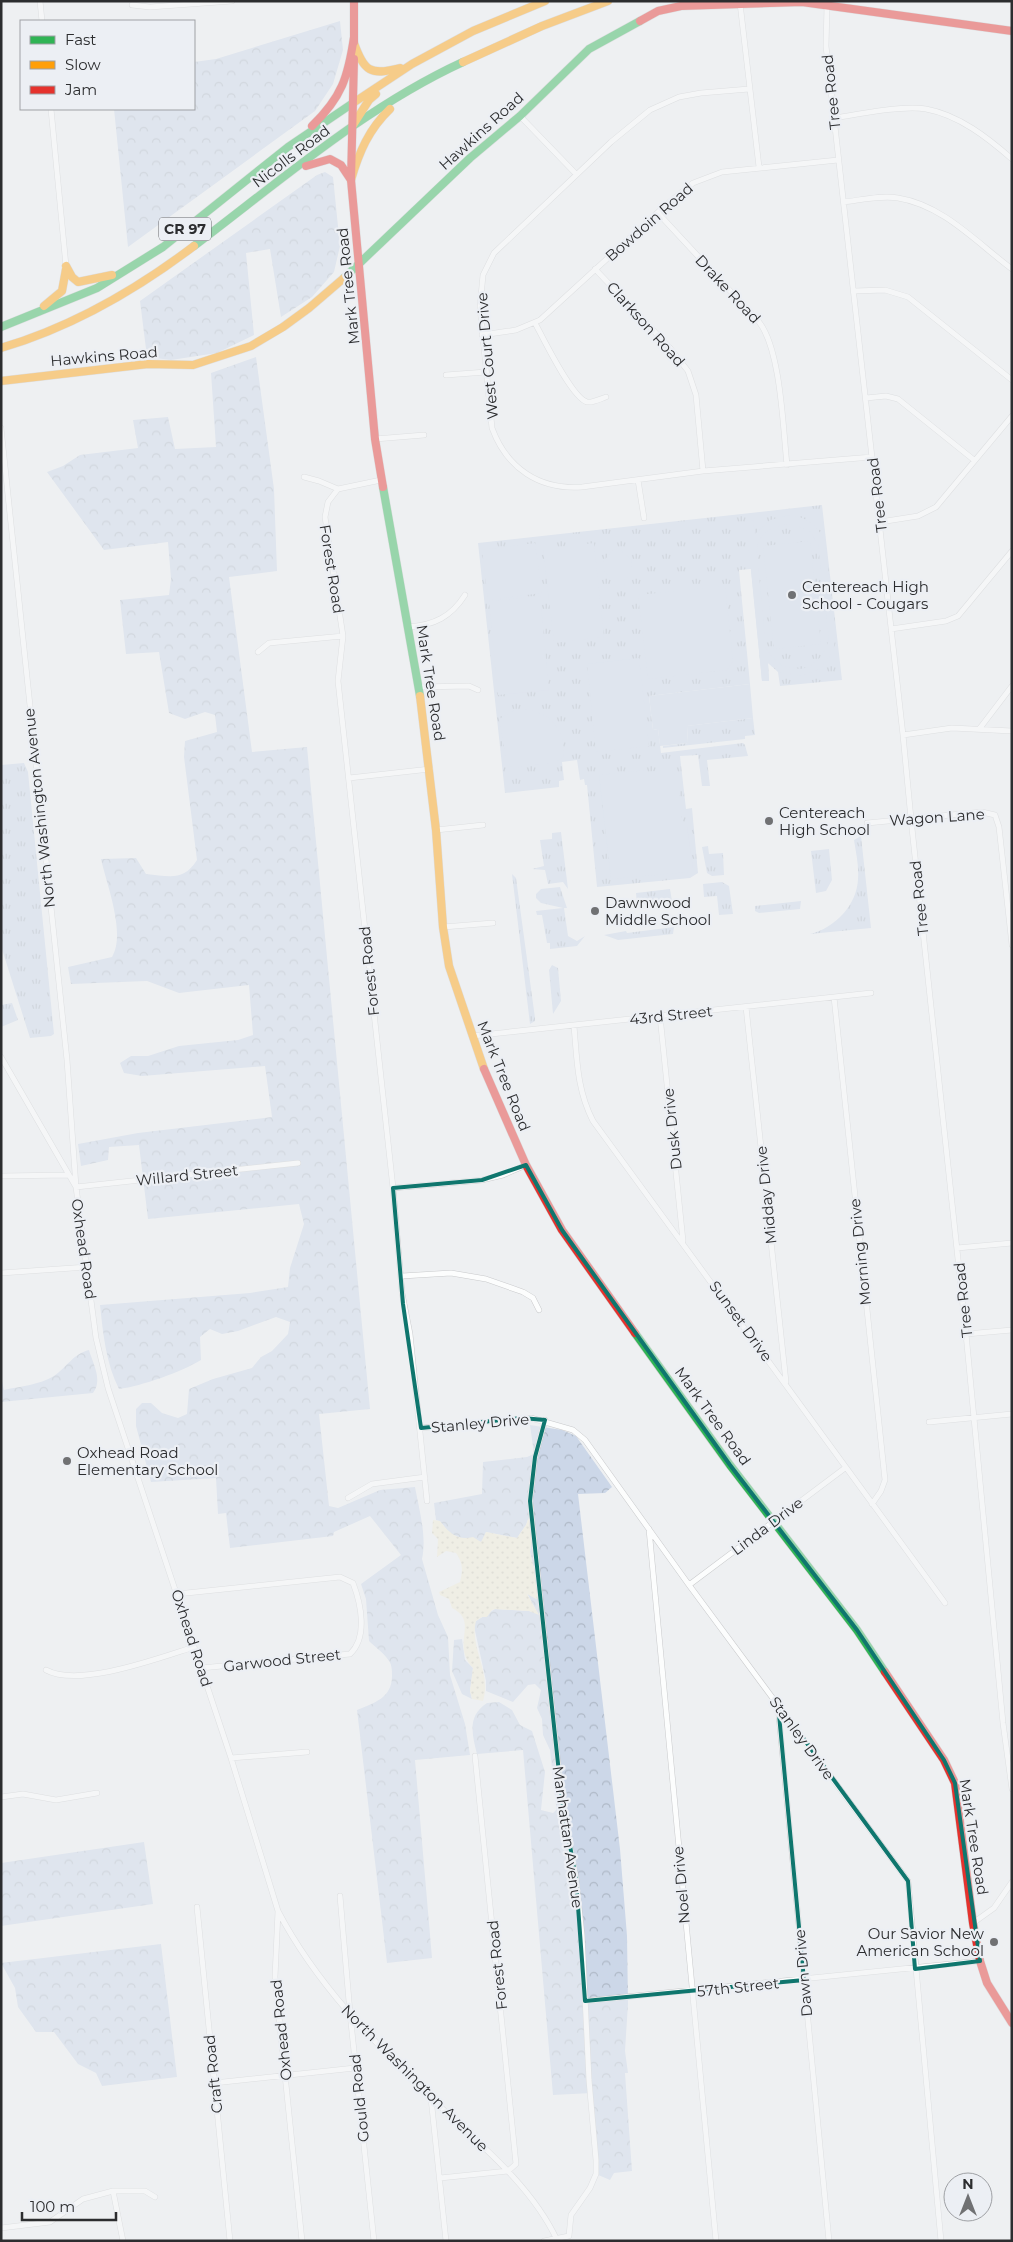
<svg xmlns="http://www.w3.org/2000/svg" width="1013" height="2242" font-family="Montserrat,sans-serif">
	<defs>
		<pattern id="grass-tufts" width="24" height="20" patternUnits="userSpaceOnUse" patternTransform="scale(1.25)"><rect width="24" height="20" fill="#ccd7e8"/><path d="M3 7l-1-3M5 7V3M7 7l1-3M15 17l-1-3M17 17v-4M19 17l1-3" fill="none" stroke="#afb9c7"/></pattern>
		<pattern id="forest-crowns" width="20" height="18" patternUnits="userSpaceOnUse" patternTransform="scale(1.25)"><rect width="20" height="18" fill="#ccd7e8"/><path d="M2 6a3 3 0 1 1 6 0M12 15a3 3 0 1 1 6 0" fill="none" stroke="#afb9c7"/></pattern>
		<pattern id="sand-dots" width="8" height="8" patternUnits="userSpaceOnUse" patternTransform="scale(1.25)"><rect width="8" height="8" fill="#efead6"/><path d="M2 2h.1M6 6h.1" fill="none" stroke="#cdc9b8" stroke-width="1.8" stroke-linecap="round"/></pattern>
	</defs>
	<rect width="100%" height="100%" fill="#eef0f2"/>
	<!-- grass -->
	<path fill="url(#grass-tufts)" d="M822 505 842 680 780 686 778 672 768 663 769 681H762L751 569 739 570 750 684 649 696 653 730 658 729 661 753 743 743 745 745 748 756 707 760 710 786H702L698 755 680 756 686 809 692 808 698 873 690 878 597 887 587 785H585L584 779 580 780 577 760 562 762 564 780 559 781V787L505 793 478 543Z
		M753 718 755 735 745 736V739L663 748V746L688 743 687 726Z
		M24 763 28 772 54 1034 51 1036 30 1038 1 946V765Z
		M561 832 568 889 563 882 548 884 545 870 532 869 544 866 540 840 552 839V833Z
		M861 836 871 928 810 934C835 928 857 905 858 879 859 866 856 853 854 840Z
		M708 846 709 854 723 853 724 875 712 876 707 873 702 847Z
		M829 849 832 880 826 891 816 893 811 851Z
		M512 874 516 878 535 1018V1021L530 1024Z
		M722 882 729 886 733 914 719 915 717 896 704 897 703 884Z
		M560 887 567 908H564L568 936 577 941 585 936 577 946 550 949V943H547L542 915H537L536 911 563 908 541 903 536 898V894L541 889Z
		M670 889 672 901 637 905 636 893Z
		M801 901 800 909 759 913 755 911V906Z
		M674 927 673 934 618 940 604 935 626 931 627 933Z
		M552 965 558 968 561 1001 553 1014 549 970Z
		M12 1003 18 1020 1 1027V1005Z"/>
	<!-- forest -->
	<path fill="url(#forest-crowns)" d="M340 21 343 50 333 84 315 111 128 247 114 109H194V62L216 59Z
		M325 172 333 177 340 246 334 272 312 297 281 317 270 249 246 253 254 335 217 353 171 360 147 357 140 301 317 175Z
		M256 357 274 489 277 571 229 577 252 752 307 747 370 1409 319 1414 329 1506 338 1508 380 1490 415 1487C419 1509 427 1536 422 1559L438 1615 448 1637 450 1675 465 1724 470 1755 415 1760 432 1958 387 1963 357 1710C374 1703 392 1698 392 1676 392 1671 392 1665 389 1661 383 1652 376 1648 369 1641L366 1599 361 1584 401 1555 370 1516 334 1532 333 1536 230 1548 226 1513 218 1514 216 1478 151 1482 136 1426V1409L142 1403H151L162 1413 178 1418 187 1414 189 1389 213 1379 252 1368 261 1357 272 1351 288 1334 290 1322 276 1317 238 1331 222 1334 210 1329 200 1337 201 1360C181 1372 142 1386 119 1389 106 1364 103 1333 100 1305L250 1293 288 1287 290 1268 304 1224 299 1204 148 1219 139 1145 109 1147 108 1160 81 1166 78 1144 138 1133 272 1117 265 1066 142 1076 124 1073 120 1063 131 1056H148L179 1046 238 1040 253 1035 249 985 179 993 147 981 71 984 68 967 112 957C126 933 107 886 101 859L136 858 146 874C169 876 183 882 197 860L184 757 185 741 217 732 215 715 205 712 185 719 169 713 159 652 126 654 120 600 169 595 171 579 168 542 104 550 47 472 63 466 80 455 138 448 133 420 168 417 175 449 216 447 211 373Z
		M89 1350C93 1364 103 1380 93 1393L1 1402V1377L4 1390C21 1386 39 1385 54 1376 67 1367 73 1354 89 1350Z
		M530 1425 562 1430 576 1436 612 1487 605 1493 578 1494 620 1849 627 1936 628 2004 625 2051 628 2073H625L632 2171 614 2173 610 2180 596 2174 592 2093 553 2095 523 1750 477 1754C472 1734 467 1716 487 1703L499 1702 512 1710 520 1725 532 1731 545 1772 541 1810 553 1813 556 1810V1805L550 1750 543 1735 542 1719 537 1708 541 1690 535 1684 528 1685 513 1702 486 1691V1681L474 1626 476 1621 495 1609 529 1611 538 1614 527 1593 541 1596 530 1552 534 1529 533 1506 526 1525 517 1538 486 1532 482 1542C471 1540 459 1539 450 1533 444 1529 443 1521 436 1520L434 1503 482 1494 483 1462 527 1457 534 1454Z
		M462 1639 465 1660 473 1668 470 1691 472 1699 462 1694 452 1671 454 1640Z
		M144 1842 153 1904 1 1926V1863Z
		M161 1944 177 2077 102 2086 96 2073 78 2064 54 2032H36L18 2007 15 1988 1 1963Z"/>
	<!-- sand -->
	<path fill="url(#sand-dots)" d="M534 1504V1529L530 1552 541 1597 536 1599 527 1594 539 1615 529 1611 495 1609 492 1610 487 1617H482L476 1621C469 1647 492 1673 483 1701L472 1699 470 1691 473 1668C450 1643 480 1622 452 1608L449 1599 440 1595 439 1592 460 1582C463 1570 463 1563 456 1553L446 1551 437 1557 438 1539 432 1533 433 1520 440 1521C449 1533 458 1541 473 1537L481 1542 486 1532 517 1538 526 1525Z"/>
	<!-- park -->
	<path fill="#ccd7e8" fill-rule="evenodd" d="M789 515C807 517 818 525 825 542L836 633 833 652 820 669 801 676 780 672 768 663 769 681H762L746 521 753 520 755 534 770 520ZM790 524 809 530 818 544 829 640 822 656 809 667 800 669 783 666 772 657 766 648 757 554C756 533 772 526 790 524Z
		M810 541 821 644 774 649 763 546Z
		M535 543 542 593 488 600 482 550Z
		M594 543 604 637 554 643 543 549Z
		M613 550H620L631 559C633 572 629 583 613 581L603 570V562Z
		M725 586 733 661 727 670 648 679 638 595Z
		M540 596 549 690 498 695 489 601Z
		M639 658 649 746 596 752 587 664Z
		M750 684 753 718 687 726 688 743 660 746 658 729 653 730 649 696Z
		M523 709C551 713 564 727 564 756 551 769 531 760 514 769L507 763 499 719 513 711Z
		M647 770V772L670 770 677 776 683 827H687L693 868 689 872 611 879 599 775Z"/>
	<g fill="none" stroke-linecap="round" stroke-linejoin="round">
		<!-- street casing -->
		<g stroke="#c9cacc" stroke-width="6">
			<path id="street" d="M40 1 42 21
				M740 3 759 167
				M132 5 150 7 232 1
				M827 6 826 46 903 735 911 819 966 1334 1003 1723 1012 1789
				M749 89 701 93 679 97 650 110 611 142 494 253 483 275 480 307 492 428C507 469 540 490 582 487L703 471 872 457
				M51 109 66 266
				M520 116 576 174
				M835 118C859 114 903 105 926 109 959 115 988 138 1012 159
				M844 202C861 200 881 195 898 198 943 205 977 243 1012 269
				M658 213 759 322C781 350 783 429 787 465
				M595 269 670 348 688 371 696 395 703 471
				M854 291 885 290 908 297 1012 380
				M535 323C543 338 572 398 587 402 593 403 600 399 606 397
				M482 335 516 330 540 320 667 204 693 183 722 172 838 160
				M446 375 486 372
				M866 398 886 396 898 399 974 460
				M1 428 67 1060 76 1187 298 1163
				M375 439 424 435
				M304 477 319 481 338 489
				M381 480 338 489 328 502 325 517 343 636 338 681 393 1188 402 1293 410 1334 427 1501
				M638 480 644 518
				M880 522 918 516 936 507 1012 416
				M409 627C434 625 451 617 465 595
				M891 629 946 621 958 616 1012 551
				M258 652 269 643 343 636
				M418 687 469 686 478 690
				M980 728 1012 686
				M903 735 952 728 1012 731
				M349 778 430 769
				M867 823 982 812 995 815 999 827 1012 945
				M436 830 483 825
				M443 927 493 923
				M834 997 885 1480 881 1491 872 1504
				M746 1007 786 1382
				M660 1016 683 1241
				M574 1026C577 1060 577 1090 593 1121L945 1603
				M472 1036 871 993
				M1 1057 76 1187 96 1338 108 1388 231 1758 278 1911 275 1977 302 2241
				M1 1176 69 1175
				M393 1188 482 1180 503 1175 526 1165
				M957 1248 1012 1243
				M1 1273 87 1267
				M402 1276 451 1273 486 1279 523 1292 533 1298 539 1310
				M966 1334 1012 1330
				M929 1422 1012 1414
				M421 1428 531 1418 573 1430 585 1440 689 1585 908 1881 941 2241
				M348 1498 372 1484 425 1477
				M649 1529 716 2241
				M689 1585 845 1468
				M177 1594 340 1577 353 1583C361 1604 368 1637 350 1654L201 1668
				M46 1670C79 1688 159 1658 194 1647
				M778 1706 829 2241
				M231 1758 307 1752
				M1 1797 23 1794 56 1800 97 1793
				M340 1896 350 2013 374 2241
				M197 1907 230 2241
				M278 1911C316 1984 374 2042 432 2099 476 2141 531 2184 557 2240
				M973 1923 994 1908 1012 1882
				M585 2001 980 1961
				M214 2083 355 2068
				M431 2098 446 2241
				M440 2178 508 2171 516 2164 475 1756
				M113 2191 123 2241
				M1 2228 50 2222 83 2199 113 2191H145L155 2197
				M544 2241 569 2236 571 2215 590 2188 596 2174V2160L589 2080 582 1935 576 1879 562 1801 530 1501 535 1457 545 1420"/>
		</g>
		<!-- fast casing -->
		<g stroke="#c9cacc" stroke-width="9">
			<path id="fast" d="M194 246C280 181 365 107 463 62
				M344 278 470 158 520 116 589 49 640 21
				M1 327 97 288 163 247 288 147 353 103
				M383 487 420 696
				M635 1333 730 1465 857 1630 885 1672"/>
		</g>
		<!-- slow casing -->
		<g stroke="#c9cacc" stroke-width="9">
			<path id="slow" d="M354 43C364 71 370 76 400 68
				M463 62 542 26 608 1
				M353 103 412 64 473 31 545 1
				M353 125 369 100 376 94
				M351 180C359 152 369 129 390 109
				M66 266 72 277 78 282 112 275
				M44 306 62 291 66 269
				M1 348C72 327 136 290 194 246
				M1 381 148 364 193 365 251 346 283 327 309 308 344 278
				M420 696 436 830 443 927 449 966 484 1069"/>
		</g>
		<!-- jam casing -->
		<g stroke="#c9cacc" stroke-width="9">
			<path id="jam" d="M354 1V42
				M640 21 658 11 681 6 802 2 1012 31
				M354 59 351 180 375 439 383 487
				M312 126C342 97 348 77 354 37
				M306 166 330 159 341 165 351 180
				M484 1069 526 1165 562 1230 635 1333
				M885 1672 944 1760 955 1783 973 1923 980 1961 987 1983 1012 2023"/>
		</g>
		<!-- street -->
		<use href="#street" stroke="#fcfdfd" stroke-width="5"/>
		<!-- fast -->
		<use href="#fast" stroke="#30b455" stroke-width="8"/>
		<!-- slow -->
		<use href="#slow" stroke="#ff9f0a" stroke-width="8"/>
		<!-- jam -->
		<use href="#jam" stroke="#e5322d" stroke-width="8"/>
	</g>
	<!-- marked area -->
	<path d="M0 0H1013V2242H0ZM526 1165 562 1230 730 1465 857 1630 944 1760 955 1783 980 1961 915 1969 908 1881 778 1704 804 1980 585 2001 576 1879 562 1801 530 1501 535 1457 545 1420 522 1418 421 1428 403 1304 393 1188 482 1180Z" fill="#eef0f2" fill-opacity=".55" fill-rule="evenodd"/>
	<path fill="none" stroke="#0f766e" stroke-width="4" stroke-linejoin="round" d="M526 1165 562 1230 730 1465 857 1630 944 1760 955 1783 980 1961 915 1969 908 1881 778 1704 804 1980 585 2001 576 1879 562 1801 530 1501 535 1457 545 1420 522 1418 421 1428 403 1304 393 1188 482 1180Z"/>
	<!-- markers -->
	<g fill="#707173" stroke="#eceff4" stroke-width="2">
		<circle cx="792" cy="595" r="5"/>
		<circle cx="769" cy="821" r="5"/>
		<circle cx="595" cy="911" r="5"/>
		<circle cx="67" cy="1461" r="5"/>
		<circle cx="994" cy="1942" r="5"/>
	</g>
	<g text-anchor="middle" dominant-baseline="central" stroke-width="4.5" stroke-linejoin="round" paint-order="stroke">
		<!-- shield labels -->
		<rect fill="#eceff4" stroke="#66676a" stroke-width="1" x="159" y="217.5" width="52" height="23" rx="4"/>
		<g font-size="14" font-weight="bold" fill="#2c2d2f">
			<text x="185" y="229">CR 97</text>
		</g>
		<!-- street labels -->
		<g font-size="15" fill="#2c2d2f" stroke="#eceff4">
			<text transform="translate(831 92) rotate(-96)">Tree Road</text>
			<text transform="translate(481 131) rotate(-42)">Hawkins Road</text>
			<text transform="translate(291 156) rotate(-37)">Nicolls Road</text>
			<text transform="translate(649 222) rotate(-41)">Bowdoin Road</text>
			<text transform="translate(348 286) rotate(-96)">Mark Tree Road</text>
			<text transform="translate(728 289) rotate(47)">Drake Road</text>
			<text transform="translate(646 324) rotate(48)">Clarkson Road</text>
			<text transform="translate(104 356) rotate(-5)">Hawkins Road</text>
			<text transform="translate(487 356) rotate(-95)">West Court Drive</text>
			<text transform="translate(877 495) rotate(-97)">Tree Road</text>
			<text transform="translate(332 569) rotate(81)">Forest Road</text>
			<text transform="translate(431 683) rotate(81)">Mark Tree Road</text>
			<text transform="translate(39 808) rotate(-96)">North Washington Avenue</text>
			<text transform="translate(937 817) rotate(-4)">Wagon Lane</text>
			<text transform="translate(919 898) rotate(-96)">Tree Road</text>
			<text transform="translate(369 971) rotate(-96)">Forest Road</text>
			<text transform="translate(671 1015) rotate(-6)">43rd Street</text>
			<text transform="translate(504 1076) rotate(68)">Mark Tree Road</text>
			<text transform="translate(672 1129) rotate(-96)">Dusk Drive</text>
			<text transform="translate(187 1175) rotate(-6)">Willard Street</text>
			<text transform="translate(766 1195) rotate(-96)">Midday Drive</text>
			<text transform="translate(84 1249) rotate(82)">Oxhead Road</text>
			<text transform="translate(860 1252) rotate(-96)">Morning Drive</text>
			<text transform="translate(963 1300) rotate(-96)">Tree Road</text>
			<text transform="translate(741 1321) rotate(54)">Sunset Drive</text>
			<text transform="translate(713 1416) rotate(54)">Mark Tree Road</text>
			<text transform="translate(480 1423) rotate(-5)">Stanley Drive</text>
			<text transform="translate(767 1526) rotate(-37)">Linda Drive</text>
			<text transform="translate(192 1638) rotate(72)">Oxhead Road</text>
			<text transform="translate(282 1660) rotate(-6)">Garwood Street</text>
			<text transform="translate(802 1738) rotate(54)">Stanley Drive</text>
			<text transform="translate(568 1837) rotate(82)">Manhattan Avenue</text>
			<text transform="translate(974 1837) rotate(81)">Mark Tree Road</text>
			<text transform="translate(681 1885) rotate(-95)">Noel Drive</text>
			<text transform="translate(497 1965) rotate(-96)">Forest Road</text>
			<text transform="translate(803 1973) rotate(-95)">Dawn Drive</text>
			<text transform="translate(738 1987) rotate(-6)">57th Street</text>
			<text transform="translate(281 2030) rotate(-96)">Oxhead Road</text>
			<text transform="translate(213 2074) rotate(-96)">Craft Road</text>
			<text transform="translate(415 2078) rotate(45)">North Washington Avenue</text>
			<text transform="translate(359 2098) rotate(-96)">Gould Road</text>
		</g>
		<!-- poi labels -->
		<g font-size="15" fill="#2c2d2f" stroke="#eceff4" text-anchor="start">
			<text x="802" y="586">Centereach High<tspan x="802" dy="17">School - Cougars</tspan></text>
			<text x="779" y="812">Centereach<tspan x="779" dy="17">High School</tspan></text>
			<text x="605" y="902">Dawnwood<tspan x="605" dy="17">Middle School</tspan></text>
			<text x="77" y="1452">Oxhead Road<tspan x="77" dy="17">Elementary School</tspan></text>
			<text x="984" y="1933" text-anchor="end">Our Savior New<tspan x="984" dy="17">American School</tspan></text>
		</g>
	</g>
	<!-- border -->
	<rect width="1013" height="2242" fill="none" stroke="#2c2d2f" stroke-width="5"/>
	<!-- legend -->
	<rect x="20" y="20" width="175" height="90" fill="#eceff4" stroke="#9fa1a5"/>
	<rect x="30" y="36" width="25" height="8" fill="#30b455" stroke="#9fa1a5"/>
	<text x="65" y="45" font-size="15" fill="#2c2d2f">Fast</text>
	<rect x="30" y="61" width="25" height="8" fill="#ff9f0a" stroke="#9fa1a5"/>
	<text x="65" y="70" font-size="15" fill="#2c2d2f">Slow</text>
	<rect x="30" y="86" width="25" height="8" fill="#e5322d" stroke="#9fa1a5"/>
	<text x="65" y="95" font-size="15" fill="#2c2d2f">Jam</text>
	<!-- north arrow -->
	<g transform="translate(968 2197)"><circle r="24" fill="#eceff4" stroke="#9fa1a5"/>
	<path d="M0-4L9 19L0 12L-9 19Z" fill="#707173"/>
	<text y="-8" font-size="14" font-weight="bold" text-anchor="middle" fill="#2c2d2f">N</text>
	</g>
	<!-- scale -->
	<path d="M22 2212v8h94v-8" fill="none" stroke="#2c2d2f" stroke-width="2.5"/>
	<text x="30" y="2212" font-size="15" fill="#2c2d2f" stroke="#eceff4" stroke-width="4" paint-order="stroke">100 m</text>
</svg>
